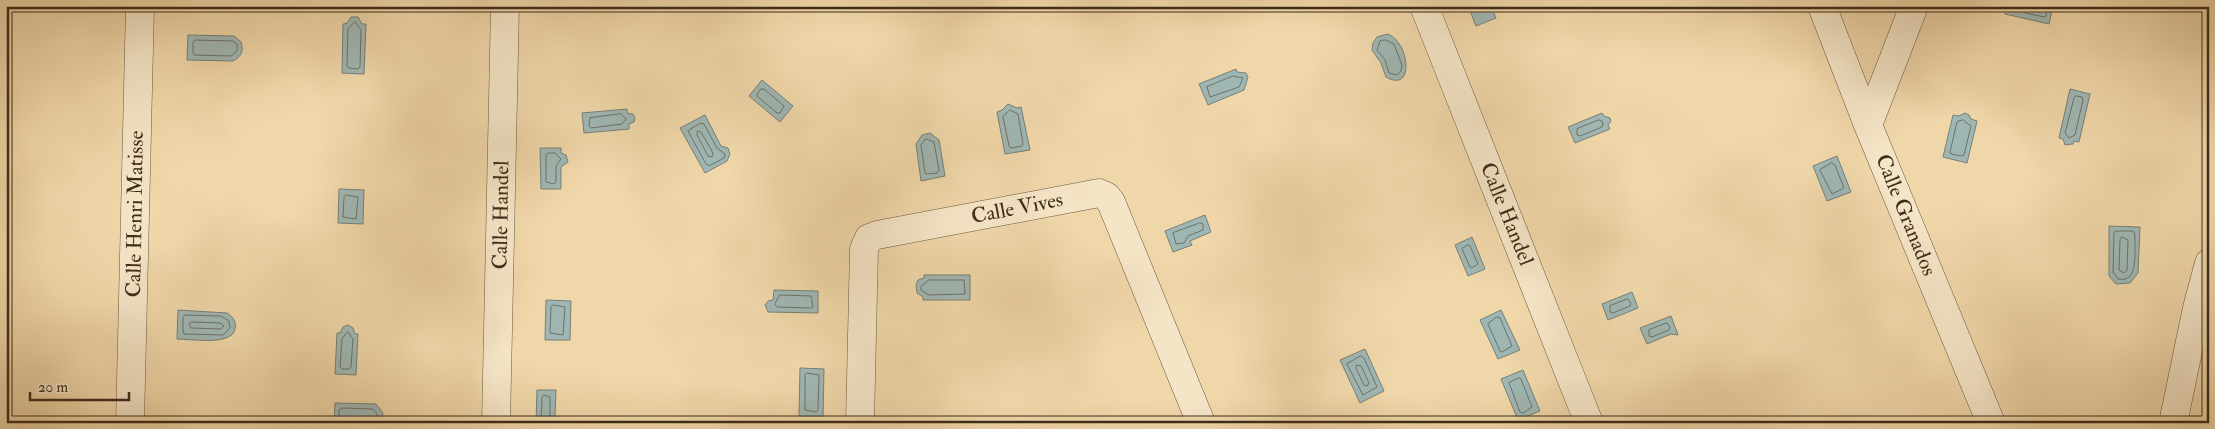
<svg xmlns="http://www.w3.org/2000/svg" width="2215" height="429" font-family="'IM FELL Double Pica',serif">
	<rect width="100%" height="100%" fill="#f0d7a9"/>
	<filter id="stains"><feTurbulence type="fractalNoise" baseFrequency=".004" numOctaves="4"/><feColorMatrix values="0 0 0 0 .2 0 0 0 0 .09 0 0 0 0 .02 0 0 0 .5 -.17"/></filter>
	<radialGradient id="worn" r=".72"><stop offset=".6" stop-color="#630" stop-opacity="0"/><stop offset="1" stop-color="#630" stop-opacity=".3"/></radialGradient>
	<!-- water -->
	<path fill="#9fb7b4" stroke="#788076" d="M1468 6H1491L1496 18 1476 26Z
		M2003 6H2053L2049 24 2005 14Z
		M351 17H358L362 24H366L364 74 342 73 343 24 347 23Z
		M1387 34C1409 40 1416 94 1386 77L1381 63 1372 50 1373 43 1377 37Z
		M188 35 234 36 241 42C244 51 241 57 233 61L187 60Z
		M1236 69 1237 72 1246 73 1248 77 1244 90 1208 105 1199 84Z
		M762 80 793 106 780 122 749 96Z
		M2070 89 2090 94 2079 142 2074 141 2073 144 2065 145 2063 139 2059 138Z
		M1008 104 1017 108 1021 107 1030 150 1005 154 997 112 1002 110Z
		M627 109V113L633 114 635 118 634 122 629 124V129L584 133 582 113Z
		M1602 113 1604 116 1610 118 1611 121 1608 125 1610 129 1575 143 1568 127Z
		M1965 113 1969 115 1971 119 1977 121 1967 163 1943 157 1953 115 1959 116Z
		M705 115 721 146 728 148 730 154 727 161 705 173 680 128Z
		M930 133 939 140 945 176 921 181 916 144 922 135Z
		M540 148H561V153L566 155 568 162 561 167V189H541Z
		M1837 156 1851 192 1827 201 1813 166Z
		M339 189 364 190 363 224 338 223Z
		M1205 215 1211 232 1190 241 1192 245 1173 252 1165 231Z
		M2109 226 2140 227 2138 273 2130 283 2116 284 2109 276Z
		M1472 237 1485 269 1468 276 1455 245Z
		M924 275H970V300H923V297L917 293 916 285 918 280 924 278Z
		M774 290 818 291V313L768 312 765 305 768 301 773 300Z
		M1632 292 1638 308 1608 320 1602 304Z
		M546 300 571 301 570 340H545Z
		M178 310 227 313C232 316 237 321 235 329 232 346 191 339 177 339Z
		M1501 310 1520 350 1498 359 1480 320Z
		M1671 316 1678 335 1671 334 1647 344 1640 328Z
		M348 325 353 328 355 334H358L356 375 335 374 337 333H340L343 327Z
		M1365 349 1384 391 1360 403 1340 360Z
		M800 368 824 369 823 417H799Z
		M1523 370 1540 411 1518 420 1501 379Z
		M537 390H556L555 416 560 418 561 423H536Z
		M335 403 376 404 383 413 381 421 334 423Z"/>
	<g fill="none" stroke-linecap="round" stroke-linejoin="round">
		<!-- shore -->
		<path stroke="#6e7267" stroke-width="1" d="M2009 6 2012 10 2044 17 2046 16 2048 6
			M355 22 361 30 360 67 358 69 349 68 347 66 348 29Z
			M195 40 233 41 237 44V51L231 56 194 55 193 53V43Z
			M1386 40 1394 44 1402 65 1401 71 1397 75 1389 73 1385 60 1377 50 1380 41Z
			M1233 76 1243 78 1239 87 1210 97 1207 87Z
			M761 89H764L784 106 780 113H777L757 96Z
			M2076 96 2082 97 2083 100 2075 135 2069 138 2065 133 2074 98Z
			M1010 110 1018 114 1023 144 1022 146 1011 148 1009 146 1003 117Z
			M621 114 626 119 622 124 591 128 589 126 590 118Z
			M1599 120 1603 122 1602 127 1580 136 1577 135V129Z
			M1963 120 1971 126 1964 155 1961 156 1951 154 1950 152 1957 122Z
			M701 123 704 124 717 148 725 154 724 158 709 166 706 164 688 131Z
			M698 131 701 132 713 153 712 157 708 156 697 135Z
			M926 139 934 142 939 170 937 173 927 174 925 173 921 145Z
			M548 153H555L561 159 556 166V182L554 184 546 182V155Z
			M1832 163 1835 165 1844 188 1832 194 1820 170Z
			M346 195 358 197 356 219 343 217 344 197Z
			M1200 223 1203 224V230L1188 236 1184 243 1176 244 1173 233Z
			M2116 231H2133L2135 234C2134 248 2140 284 2118 279L2113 272 2114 233Z
			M2122 237 2128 240 2127 270 2124 273 2119 270 2120 240Z
			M1468 245 1470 246 1478 264 1472 268 1470 267 1462 249Z
			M929 280H964L965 294 929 295 921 290V287Z
			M780 295 811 296 813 307 811 308 777 307 775 304Z
			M1628 299 1631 303 1630 306 1613 313 1610 312V306Z
			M553 305 565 307 563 335 550 333 551 307Z
			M185 315 221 316 229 321 230 328 223 335 184 334 183 331V318Z
			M1497 317 1500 318 1512 346 1502 352 1500 351 1488 324Z
			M192 322 220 323 224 326 221 329 191 328 189 324Z
			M1667 323 1670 327 1669 330 1652 337 1649 336V330Z
			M348 332 353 339 351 367 349 369H342L340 367 342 339Z
			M1361 356 1364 358 1377 387 1363 395 1347 364Z
			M1357 365 1361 366 1369 383 1367 386 1364 385 1356 368Z
			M807 373 819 375 818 410 816 412 805 410V375Z
			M1519 378 1521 379 1532 407 1523 413 1520 412 1509 383Z
			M339 423V410L342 408 373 409 377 414 376 423
			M541 423 542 397 544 395 550 397V417L556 423"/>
		<!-- street casing -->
		<g stroke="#6a583e" stroke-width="29">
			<path id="street" d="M1424 6 1589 423
				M1822 6 1868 125 1991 423
				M1868 125 1914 6
				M130 423 140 6
				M496 423 505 6
				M860 423 864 249 869 238 877 235 1099 193 1106 196 1111 202 1201 423
				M2173 423 2197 308 2209 263"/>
		</g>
		<!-- street -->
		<use href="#street" stroke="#f5e5c7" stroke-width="28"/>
	</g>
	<g text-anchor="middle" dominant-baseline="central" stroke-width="4.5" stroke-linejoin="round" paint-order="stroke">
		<!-- street labels -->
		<g font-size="21" fill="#3d2d1a" stroke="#f5e5c7">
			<text transform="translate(1017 208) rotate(-11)">Calle Vives</text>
			<text transform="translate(135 214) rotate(-89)">Calle Henri Matisse</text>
			<text transform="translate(1507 214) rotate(68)">Calle Handel</text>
			<text transform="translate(501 215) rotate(-89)">Calle Handel</text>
			<text transform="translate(1906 215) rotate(68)">Calle Granados</text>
		</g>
	</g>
	<!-- margin -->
	<rect width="2215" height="429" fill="none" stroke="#f0d7a9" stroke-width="25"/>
	<rect x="8" y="8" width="2200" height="414" fill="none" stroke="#3d2d1a" stroke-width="2.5"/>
	<rect x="12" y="12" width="2190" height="404" fill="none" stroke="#3d2d1a"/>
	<!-- scale -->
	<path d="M30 392v8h99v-8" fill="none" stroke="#3d2d1a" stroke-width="2.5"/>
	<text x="38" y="392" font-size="15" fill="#3d2d1a" stroke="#f5e5c7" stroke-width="4" paint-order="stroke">20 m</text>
	<rect width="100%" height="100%" filter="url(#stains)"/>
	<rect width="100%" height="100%" fill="url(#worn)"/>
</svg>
